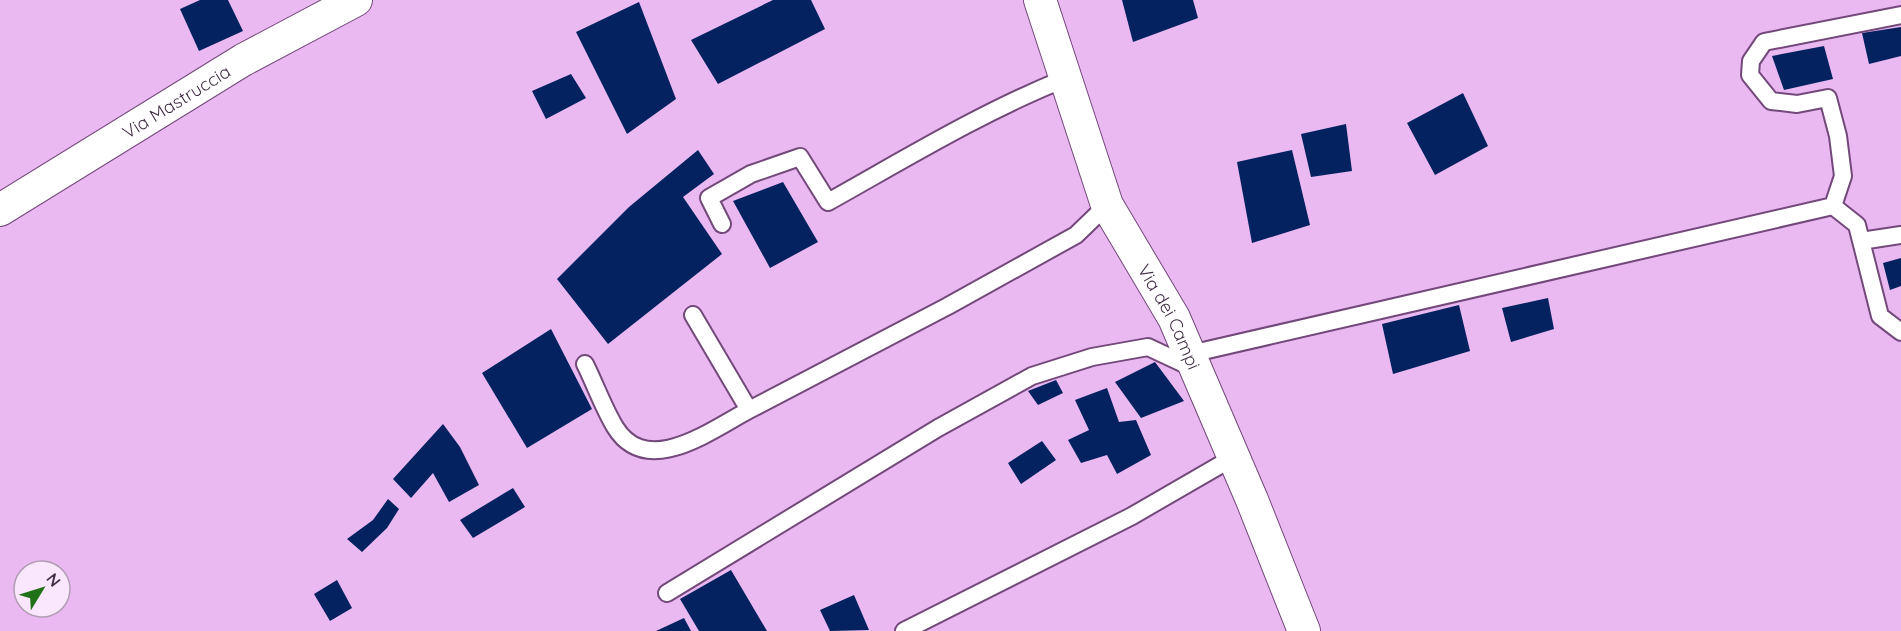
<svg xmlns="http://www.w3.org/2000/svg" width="1901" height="631" font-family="Quicksand,sans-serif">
	<rect width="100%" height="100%" fill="#eab9f2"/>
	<!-- building -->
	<path fill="#042260" d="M200 0H228L243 31 199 51 180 9Z
		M773 0H811L825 29 718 84 691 40Z
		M1122 0H1193L1198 18 1133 42Z
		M639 2 676 99 627 134 576 32Z
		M1901 27V56L1869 64 1862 33Z
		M1824 46 1833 79 1784 90 1772 56Z
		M571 74 586 98 546 119 532 91Z
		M1463 93 1488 146 1435 175 1407 123Z
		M1346 124 1352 171 1311 177 1301 134Z
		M698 150 714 174 683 197 722 254 608 344 557 279 629 207Z
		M1292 150 1310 225 1252 243 1237 162Z
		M783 182 818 242 770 268 733 201Z
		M1901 258V286L1890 290 1883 263Z
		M1548 298 1554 329 1511 342 1502 308Z
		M1459 305 1470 351 1393 374 1382 324Z
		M551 329 592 409 527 448 482 373Z
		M1155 362 1184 401 1141 418 1115 382Z
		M1056 380 1063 393 1038 405 1028 391Z
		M1107 388 1119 422 1136 420 1151 455 1117 474 1107 455 1081 463 1068 440 1089 430 1075 400Z
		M443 424 460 447 479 485 449 502 433 473 411 498 393 479Z
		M1042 441 1056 460 1021 484 1008 463Z
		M513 488 525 507 473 538 460 520Z
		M388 499 399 509 387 528 362 552 347 539 373 520Z
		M731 570 767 631H699L680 599Z
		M337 580 352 608 330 621 314 594Z
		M854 595 869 630 830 631 820 610Z
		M684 618 691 631H656Z"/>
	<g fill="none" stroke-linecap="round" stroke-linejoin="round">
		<!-- lane casing -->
		<g stroke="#73487a" stroke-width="20">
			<path id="lane" d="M1833 206 1857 225 1880 316 1901 332
				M722 224 709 198 751 174 800 157 828 202C905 159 982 112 1064 79
				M1861 241 1901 235
				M693 315 749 410 948 306 1076 235 1107 205
				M1190 354 1833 206 1843 176 1838 136 1828 98 1797 104 1771 101 1750 75 1751 61 1764 42 1901 15
				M585 364C595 384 603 407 615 427 647 479 711 430 749 410
				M667 593 938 428 1032 376 1092 357 1148 347 1195 369
				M904 631 1132 516 1234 457"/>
		</g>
		<!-- street casing -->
		<g stroke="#73487a" stroke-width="34">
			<g id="street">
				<path id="s1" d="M1040 0 1107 205 1174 318 1252 500 1304 631"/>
				<path id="s2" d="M0 210 243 60 356 0"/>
			</g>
		</g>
		<!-- lane -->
		<use href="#lane" stroke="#fff" stroke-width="16"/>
		<!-- street -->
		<use href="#street" stroke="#fff" stroke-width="32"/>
	</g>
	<g text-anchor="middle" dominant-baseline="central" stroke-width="6" stroke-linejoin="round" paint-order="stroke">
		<!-- street labels -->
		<g font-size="18" fill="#433047" stroke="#fae6fd">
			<text stroke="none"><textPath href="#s2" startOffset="207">Via Mastruccia</textPath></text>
			<text stroke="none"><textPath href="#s1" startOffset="344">Via dei Campi</textPath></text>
		</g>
	</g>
	<!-- north arrow -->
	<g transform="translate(42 589) rotate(52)"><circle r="28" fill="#fae6fd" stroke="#b19db4" stroke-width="1.5"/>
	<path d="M0-4.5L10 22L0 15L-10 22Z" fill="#217118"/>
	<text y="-9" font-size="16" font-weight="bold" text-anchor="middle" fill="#433047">N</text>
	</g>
</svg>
